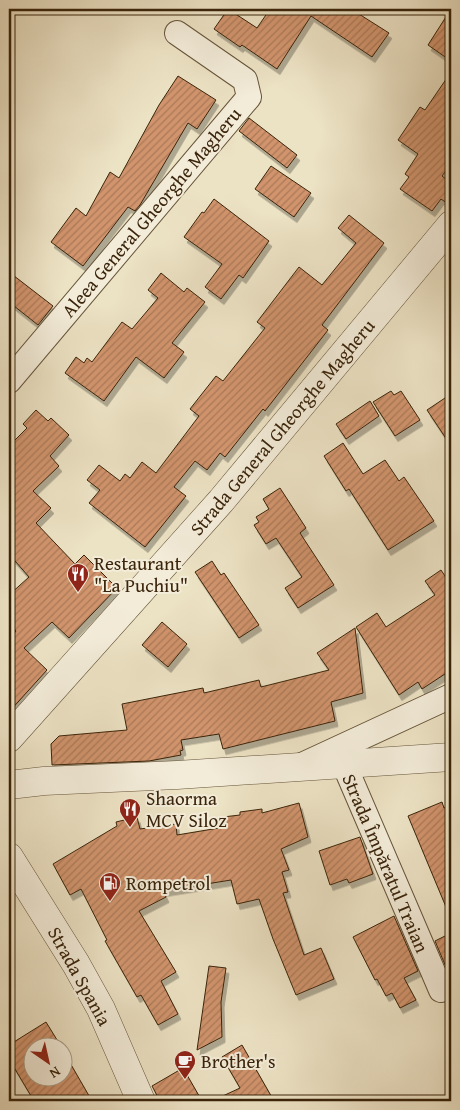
<svg xmlns="http://www.w3.org/2000/svg" width="460" height="1110" font-family="'Gentium Book Plus',serif">
	<defs>
		<pattern id="building-hatch" width="6" height="6" patternUnits="userSpaceOnUse" patternTransform="scale(1.25)"><rect width="6" height="6" fill="#d1946d"/><path d="M-1 1l2-2M0 6l6-6M5 7l2-2" fill="none" stroke="#ab7958"/></pattern>
		<filter id="shadow"><feDropShadow dx="3" dy="5.5" stdDeviation="0" flood-color="#0004"/></filter>
	</defs>
	<rect width="100%" height="100%" fill="#ece2c4"/>
	<filter id="stains"><feTurbulence type="fractalNoise" baseFrequency=".004" numOctaves="4"/><feColorMatrix values="0 0 0 0 .2 0 0 0 0 .09 0 0 0 0 .02 0 0 0 .5 -.17"/></filter>
	<radialGradient id="worn" r=".72"><stop offset=".6" stop-color="#630" stop-opacity="0"/><stop offset="1" stop-color="#630" stop-opacity=".3"/></radialGradient>
	<!-- building -->
	<path fill="url(#building-hatch)" stroke="#3a240b" filter="url(#shadow)" d="M228 9 257 28 270 9H351L389 33 372 57 311 16 277 69 242 45 240 47 214 29Z
		M451 9V61L428 45Z
		M451 72V164L442 176 451 183V206L441 199 432 211 400 189 409 177 405 174 418 154 398 140 420 107 425 110Z
		M178 76 216 100 197 129 188 123 140 205 135 211 128 207 83 266 51 242 76 208 86 216 110 172 119 178 159 105Z
		M249 118 297 155 287 168 239 131Z
		M271 166 311 193 294 217 255 189Z
		M214 199 269 241 243 278 239 275 221 299 205 287 222 264 184 237 202 212 204 213Z
		M349 215 384 243 322 325 328 330 265 411 263 409 225 457 220 453 207 470 195 461 174 487 186 496 145 547 89 503 100 490 87 480 99 465 120 481 125 474 130 478 142 462 156 473 199 416 190 409 216 376 223 381 265 328 257 322 299 267 322 285 356 243 338 228Z
		M9 272 53 306 38 325 9 302Z
		M161 273 184 292 187 288 205 302 172 343 184 352 164 378 136 357 104 401 65 373 76 357 84 363 87 358 92 362 122 322 132 329 158 298 148 290Z
		M391 391 394 395 401 391 420 420 395 436 373 402Z
		M451 394V446L427 410Z
		M370 401 379 416 346 439 336 424Z
		M36 410 48 421 51 418 69 435 50 456 59 466 33 491 51 508 36 523 75 564 84 555 117 588 69 638 52 622 24 648 47 670 9 712V633L12 636 16 631 9 623V595L29 577 9 554V446L27 428 23 424Z
		M343 443 363 474 385 460 399 481 404 477 434 521 388 550 349 489 346 491 324 456Z
		M280 488 306 528 300 533 334 585 298 608 285 588 302 577 276 538 266 544 254 525 259 522 256 517 269 509 263 499Z
		M212 561 221 575 224 573 259 625 239 638 195 572Z
		M441 570 451 585V670L422 689 418 682 399 695 356 627 377 613 386 627 435 595 425 581Z
		M162 622 187 644 168 667 142 645Z
		M355 628 363 693 331 702 335 721 223 749 219 734 181 740 183 750 180 751 181 755 149 761 52 765 51 744 59 736 127 730 122 704 203 688 204 693 259 680 261 687 329 670 317 653Z
		M442 802 444 808 451 805V919L408 816Z
		M299 803 308 837 281 849 289 870 282 872 288 892 283 893 304 955 321 948 334 979 296 995 273 939 259 899 237 904 231 880 163 891 166 897 139 911 176 972 161 981 178 1014 158 1025 141 995 137 997 105 941 107 940 81 889 70 895 53 864 117 826 116 822 137 817 140 829 176 824 177 835 225 827 223 817 240 815V812L262 809V813Z
		M360 837 373 874 349 883 347 879 330 885 319 851Z
		M394 916 418 971 404 978 416 1000 400 1008 392 993 386 996 377 979 375 980 353 937Z
		M451 933V979L435 941Z
		M209 966 226 968 221 1002 222 1037 197 1050Z
		M46 1022 62 1048H32V1078H62V1049L92 1101H34L9 1059V1045Z
		M242 1045 274 1101H212L240 1088 222 1057Z
		M183 1068 202 1101H160L152 1086Z"/>
	<g fill="none" stroke-linecap="round" stroke-linejoin="round">
		<!-- service casing -->
		<g stroke="#665439" stroke-width="14">
			<path id="service" d="M9 1100 10 1101"/>
		</g>
		<!-- minor casing -->
		<g stroke="#665439" stroke-width="26">
			<path id="minor" d="M9 381 249 97 245 80 177 33
				M344 764 441 990
				M302 765 451 696"/>
		</g>
		<!-- tertiary casing -->
		<g stroke="#665439" stroke-width="29">
			<path id="tertiary" d="M9 738 221 501 451 225
				M9 785 44 781 177 775 451 757
				M9 857 76 964 101 1009 141 1101"/>
		</g>
		<!-- service -->
		<use href="#service" stroke="#f3ecd9" stroke-width="12"/>
		<!-- minor -->
		<use href="#minor" stroke="#f3ecd9" stroke-width="24"/>
		<!-- tertiary -->
		<use href="#tertiary" stroke="#f3ecd9" stroke-width="28"/>
	</g>
	<!-- icons -->
	<defs>
		<g id="restaurant-pin" transform="scale(1.125)"><path d="M0 17L-7.5 6A9.5 9.5 0 1 1 7.5 6Z" fill="#8f2418" stroke="#f3ecd9"/><path d="M-5-6h1v4h1v-4h1v4h1v-4h1v5L-1.5 .5V6h-2V.5L-5-1ZM5-6V6H3V1.5H1.5Q1.5-4 5-6Z" fill="#fff"/></g>
		<g id="fuel-pin" transform="scale(1.125)"><path d="M0 17L-7.5 6A9.5 9.5 0 1 1 7.5 6Z" fill="#8f2418" stroke="#f3ecd9"/><path d="M-5.5-6h7V0h2V4h1.3V-2.5L3-4.5l.8-.8L6-3V5H2.5V1h-1V6h-7ZM-4.2-4.7v3.2H.2V-4.7Z" fill="#fff"/></g>
		<g id="cafe-pin" transform="scale(1.125)"><path d="M0 17L-7.5 6A9.5 9.5 0 1 1 7.5 6Z" fill="#8f2418" stroke="#f3ecd9"/><path d="M-5.5-4.5H6V0H3Q3 3.5 0 3.5H-2.5Q-5.5 3.5-5.5 0ZM3-3.2v2h1.7v-2ZM-6 4.5H4V6H-6Z" fill="#fff"/></g>
	</defs>
	<g fill-rule="evenodd">
		<use href="#restaurant-pin" x="78" y="574"/>
		<use href="#restaurant-pin" x="130" y="809"/>
		<use href="#fuel-pin" x="110" y="883"/>
		<use href="#cafe-pin" x="185" y="1061"/>
	</g>
	<g text-anchor="middle" dominant-baseline="central" stroke-width="4" stroke-linejoin="round" paint-order="stroke">
		<!-- street labels -->
		<g font-size="19" fill="#3a240b" stroke="#f3ecd9">
			<text transform="translate(151 212) rotate(-50)">Aleea General Gheorghe Magheru</text>
			<text transform="translate(282 427) rotate(-50)">Strada General Gheorghe Magheru</text>
			<text transform="translate(386 863) rotate(67)">Strada Împăratul Traian</text>
			<text transform="translate(80 976) rotate(61)">Strada Spania</text>
		</g>
		<!-- poi labels -->
		<g font-size="19" fill="#3a240b" stroke="#f3ecd9" text-anchor="start">
			<text x="94" y="563">Restaurant<tspan x="94" dy="22">"La Puchiu"</tspan></text>
			<text x="146" y="798">Shaorma<tspan x="146" dy="22">MCV Siloz</tspan></text>
			<text x="126" y="883">Rompetrol</text>
			<text x="201" y="1061">Brother's</text>
		</g>
	</g>
	<!-- margin -->
	<rect width="460" height="1110" fill="none" stroke="#ece2c4" stroke-width="30"/>
	<rect x="10" y="10" width="440" height="1090" fill="none" stroke="#3a240b" stroke-width="2.5"/>
	<rect x="15" y="15" width="430" height="1080" fill="none" stroke="#3a240b"/>
	<!-- north arrow -->
	<g transform="translate(48 1062) rotate(146)"><circle r="24" fill="#f3ecd9" stroke="#a99c87"/>
	<path d="M0-4L9 19L0 12L-9 19Z" fill="#8f2418"/>
	<text y="-8" font-size="14" font-weight="bold" text-anchor="middle" fill="#3a240b">N</text>
	</g>
	<rect width="100%" height="100%" filter="url(#stains)"/>
	<rect width="100%" height="100%" fill="url(#worn)"/>
</svg>
